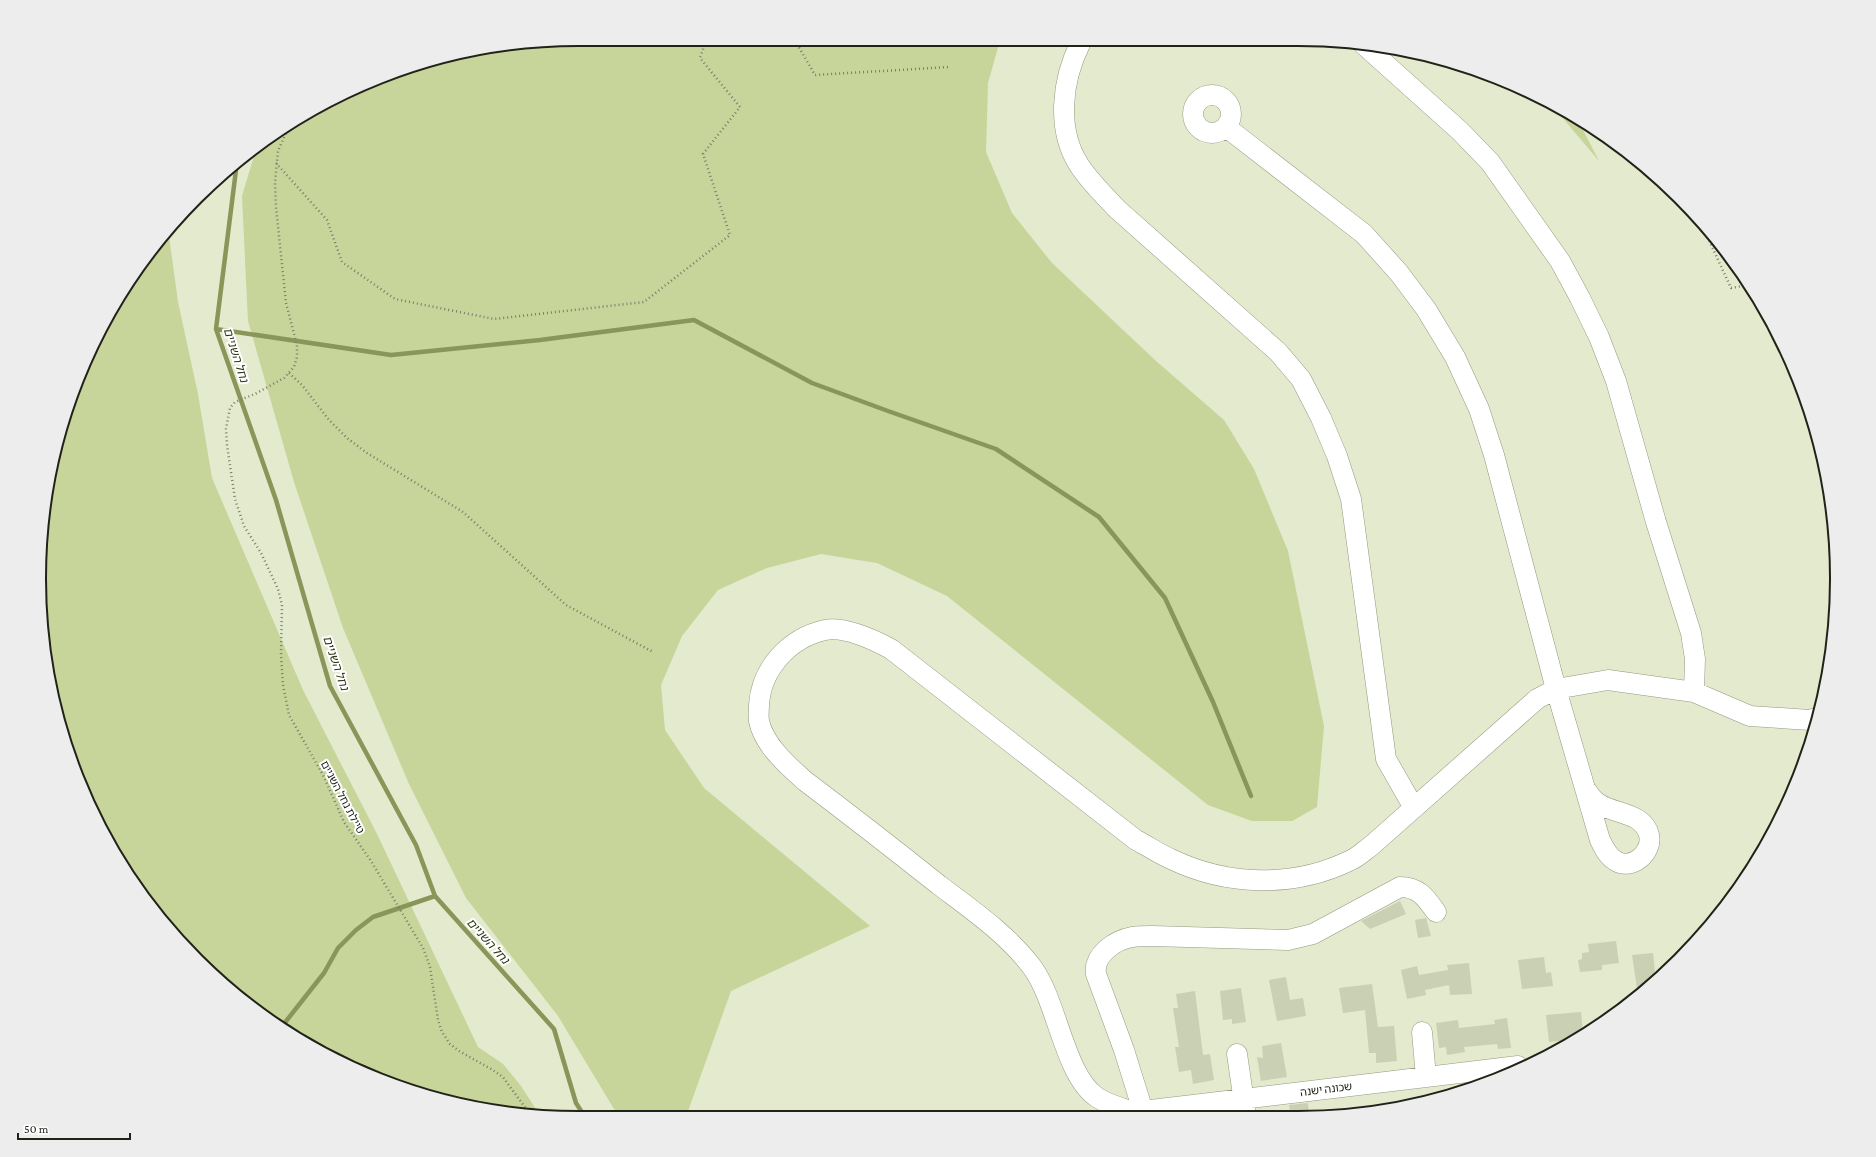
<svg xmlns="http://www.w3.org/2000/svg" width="1876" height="1157" font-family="'Crimson Pro','Noto Sans Hebrew',serif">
	<rect width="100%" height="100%" fill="#e3eacd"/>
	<!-- green -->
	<path fill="#c7d49a" d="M508 44H999L988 83 986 152 1012 213 1052 263 1156 361 1224 420 1254 469 1288 551 1324 726 1317 807 1292 821H1252L1208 805 947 596 877 563 821 554 767 568 718 590 682 636 661 685 665 730 704 788 870 926 731 991 687 1114H617L558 1016 466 898 409 784 343 628 294 482 248 321 242 196 257 146 340 95 405 68Z
		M1555 109 1580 124 1599 161Z
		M171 229 169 236 178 302 198 394 212 478 303 690 377 834 478 1047 503 1064 521 1086 539 1114 508 1113 372 1077 250 1007 197 960 130 878 68 752 44 649 39 578 44 508 68 405 130 279Z"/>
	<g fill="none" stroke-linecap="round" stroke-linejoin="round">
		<!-- stream -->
		<path stroke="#899559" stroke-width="4.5" d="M237 162 216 329 276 500 330 686 416 845 435 896 554 1029 576 1103 583 1114
			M216 329 391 355 540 340 694 320 812 383 888 411 996 449 1099 517 1165 598 1213 702 1251 796
			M283 1025 324 973 338 948 356 930 373 917 435 896"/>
	</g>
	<!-- building -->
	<path fill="#cad0b4" d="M1400 901 1406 914 1370 929 1361 921Z
		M1426 918 1431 936 1418 938 1415 920Z
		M1616 941 1619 963 1602 965V970L1580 972 1578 960 1582 959V953L1589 952 1588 944Z
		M1653 953 1656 981 1638 995 1632 955Z
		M1544 957 1546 973 1551 972 1553 986 1522 989 1518 960Z
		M1469 963 1472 994 1450 995 1449 985 1425 990 1426 995 1407 999 1401 970 1417 966 1419 975 1448 970 1447 965Z
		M1286 977 1290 1000 1303 998 1306 1016 1277 1021 1269 980Z
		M1372 984 1378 1027 1394 1026 1397 1061 1376 1063V1053H1369L1365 1010 1343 1013 1339 988Z
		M1241 988 1246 1022 1232 1024V1019L1223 1020 1220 991Z
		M1195 991 1203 1055 1210 1054 1214 1080 1193 1084 1191 1070 1179 1072 1175 1047H1179L1173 1008H1178L1176 994Z
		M1581 1012 1583 1034 1576 1039 1549 1042 1546 1015Z
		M1507 1018 1511 1048 1498 1049 1497 1044 1464 1047 1465 1052 1447 1055 1446 1047 1439 1048 1436 1023 1458 1020 1459 1028 1495 1024 1494 1020Z
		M1281 1043 1287 1077 1261 1081 1257 1057 1263 1058 1262 1046Z
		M1308 1103 1309 1117H1291L1289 1105Z"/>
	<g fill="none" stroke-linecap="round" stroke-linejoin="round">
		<!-- minor casing -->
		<g stroke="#93997e" stroke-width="21">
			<path id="minor" d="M1080 44C1062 80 1056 129 1079 165 1090 182 1104 195 1117 209L1278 352 1301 379 1321 418 1337 456 1351 499 1386 759 1414 808
				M1363 44 1460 131 1490 162 1560 261 1580 298 1599 337 1616 381 1656 522 1691 633 1695 659 1694 692
				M1193 114a19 19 0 1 1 38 0a19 19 0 1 1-38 0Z
				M1226 127 1364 234 1399 273 1426 309 1455 357 1479 409 1494 455 1556 689 1600 840C1604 848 1608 857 1616 861 1632 871 1653 852 1649 835 1644 813 1615 814 1599 804 1594 801 1590 796 1587 791
				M1422 1032 1426 1077
				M1237 1054 1246 1116
				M1518 1066 1134 1112C1122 1108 1109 1105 1098 1098 1064 1076 1058 1002 1032 967 1007 934 972 910 939 885 895 850 850 815 805 781 787 765 764 745 759 721 758 716 759 710 759 705 761 669 789 638 825 630 845 626 874 640 891 649L1136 840C1148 846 1159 854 1171 859 1227 886 1293 888 1349 861 1357 858 1364 851 1371 846L1537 699 1556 689 1608 680 1694 692 1750 716 1810 720 1819 717
				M1143 1111 1124 1050 1096 974C1093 955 1115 940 1132 937 1139 936 1146 936 1152 936L1288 940 1313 934 1400 887C1419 887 1426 898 1436 912"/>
		</g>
		<!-- path -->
		<path stroke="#797d6b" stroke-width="2.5" stroke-dasharray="1 3" stroke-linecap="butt" d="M797 44 815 75 949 67
			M289 126 278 151 275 183 276 207 286 303 297 345V357L294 367 284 378 255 394 235 402 230 408 226 429 227 445 235 499 244 526 261 553 278 589 282 605 281 655 283 685 289 715 323 775 344 822 371 861 423 948 430 967 438 1020 442 1032 450 1044 459 1051 491 1069 503 1077 529 1113
			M276 163 327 220 342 262 395 299 494 319 644 302 730 235 703 154 740 107 700 58 705 44
			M1696 216 1708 238 1731 288 1748 285
			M289 373 302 385 329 420 347 438 367 453 463 512 566 605 653 652"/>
		<!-- minor -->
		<use href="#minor" stroke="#fff" stroke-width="20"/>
	</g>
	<g text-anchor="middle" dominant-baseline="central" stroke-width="4" stroke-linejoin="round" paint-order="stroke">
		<!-- street labels -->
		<g font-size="11" fill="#212319" stroke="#fff">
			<text transform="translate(343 797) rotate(62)">טיילת נחל השניים</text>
			<text transform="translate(1326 1089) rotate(-7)">שכונה ישנה</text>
		</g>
		<!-- water labels -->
		<g font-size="12" font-style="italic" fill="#303613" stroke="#fff">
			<text transform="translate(236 355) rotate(72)">נחל השניים</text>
			<text transform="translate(336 663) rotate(71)">נחל השניים</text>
			<text transform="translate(488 941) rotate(48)">נחל השניים</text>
		</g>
	</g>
	<!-- crop -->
	<path d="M0 0H1876V1157H0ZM578 46H1298A532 532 0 0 1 1830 578V579A532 532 0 0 1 1298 1111H578A532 532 0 0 1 46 579V578A532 532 0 0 1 578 46Z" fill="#ededed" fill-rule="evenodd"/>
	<path fill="none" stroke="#212319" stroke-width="2" d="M578 46H1298A532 532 0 0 1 1830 578V579A532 532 0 0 1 1298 1111H578A532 532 0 0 1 46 579V578A532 532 0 0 1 578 46Z"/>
	<!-- scale -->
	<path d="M18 1133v6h112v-6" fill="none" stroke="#212319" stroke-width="2"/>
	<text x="24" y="1133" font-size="12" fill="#212319" stroke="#ffffff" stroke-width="3" paint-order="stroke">50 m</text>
</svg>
